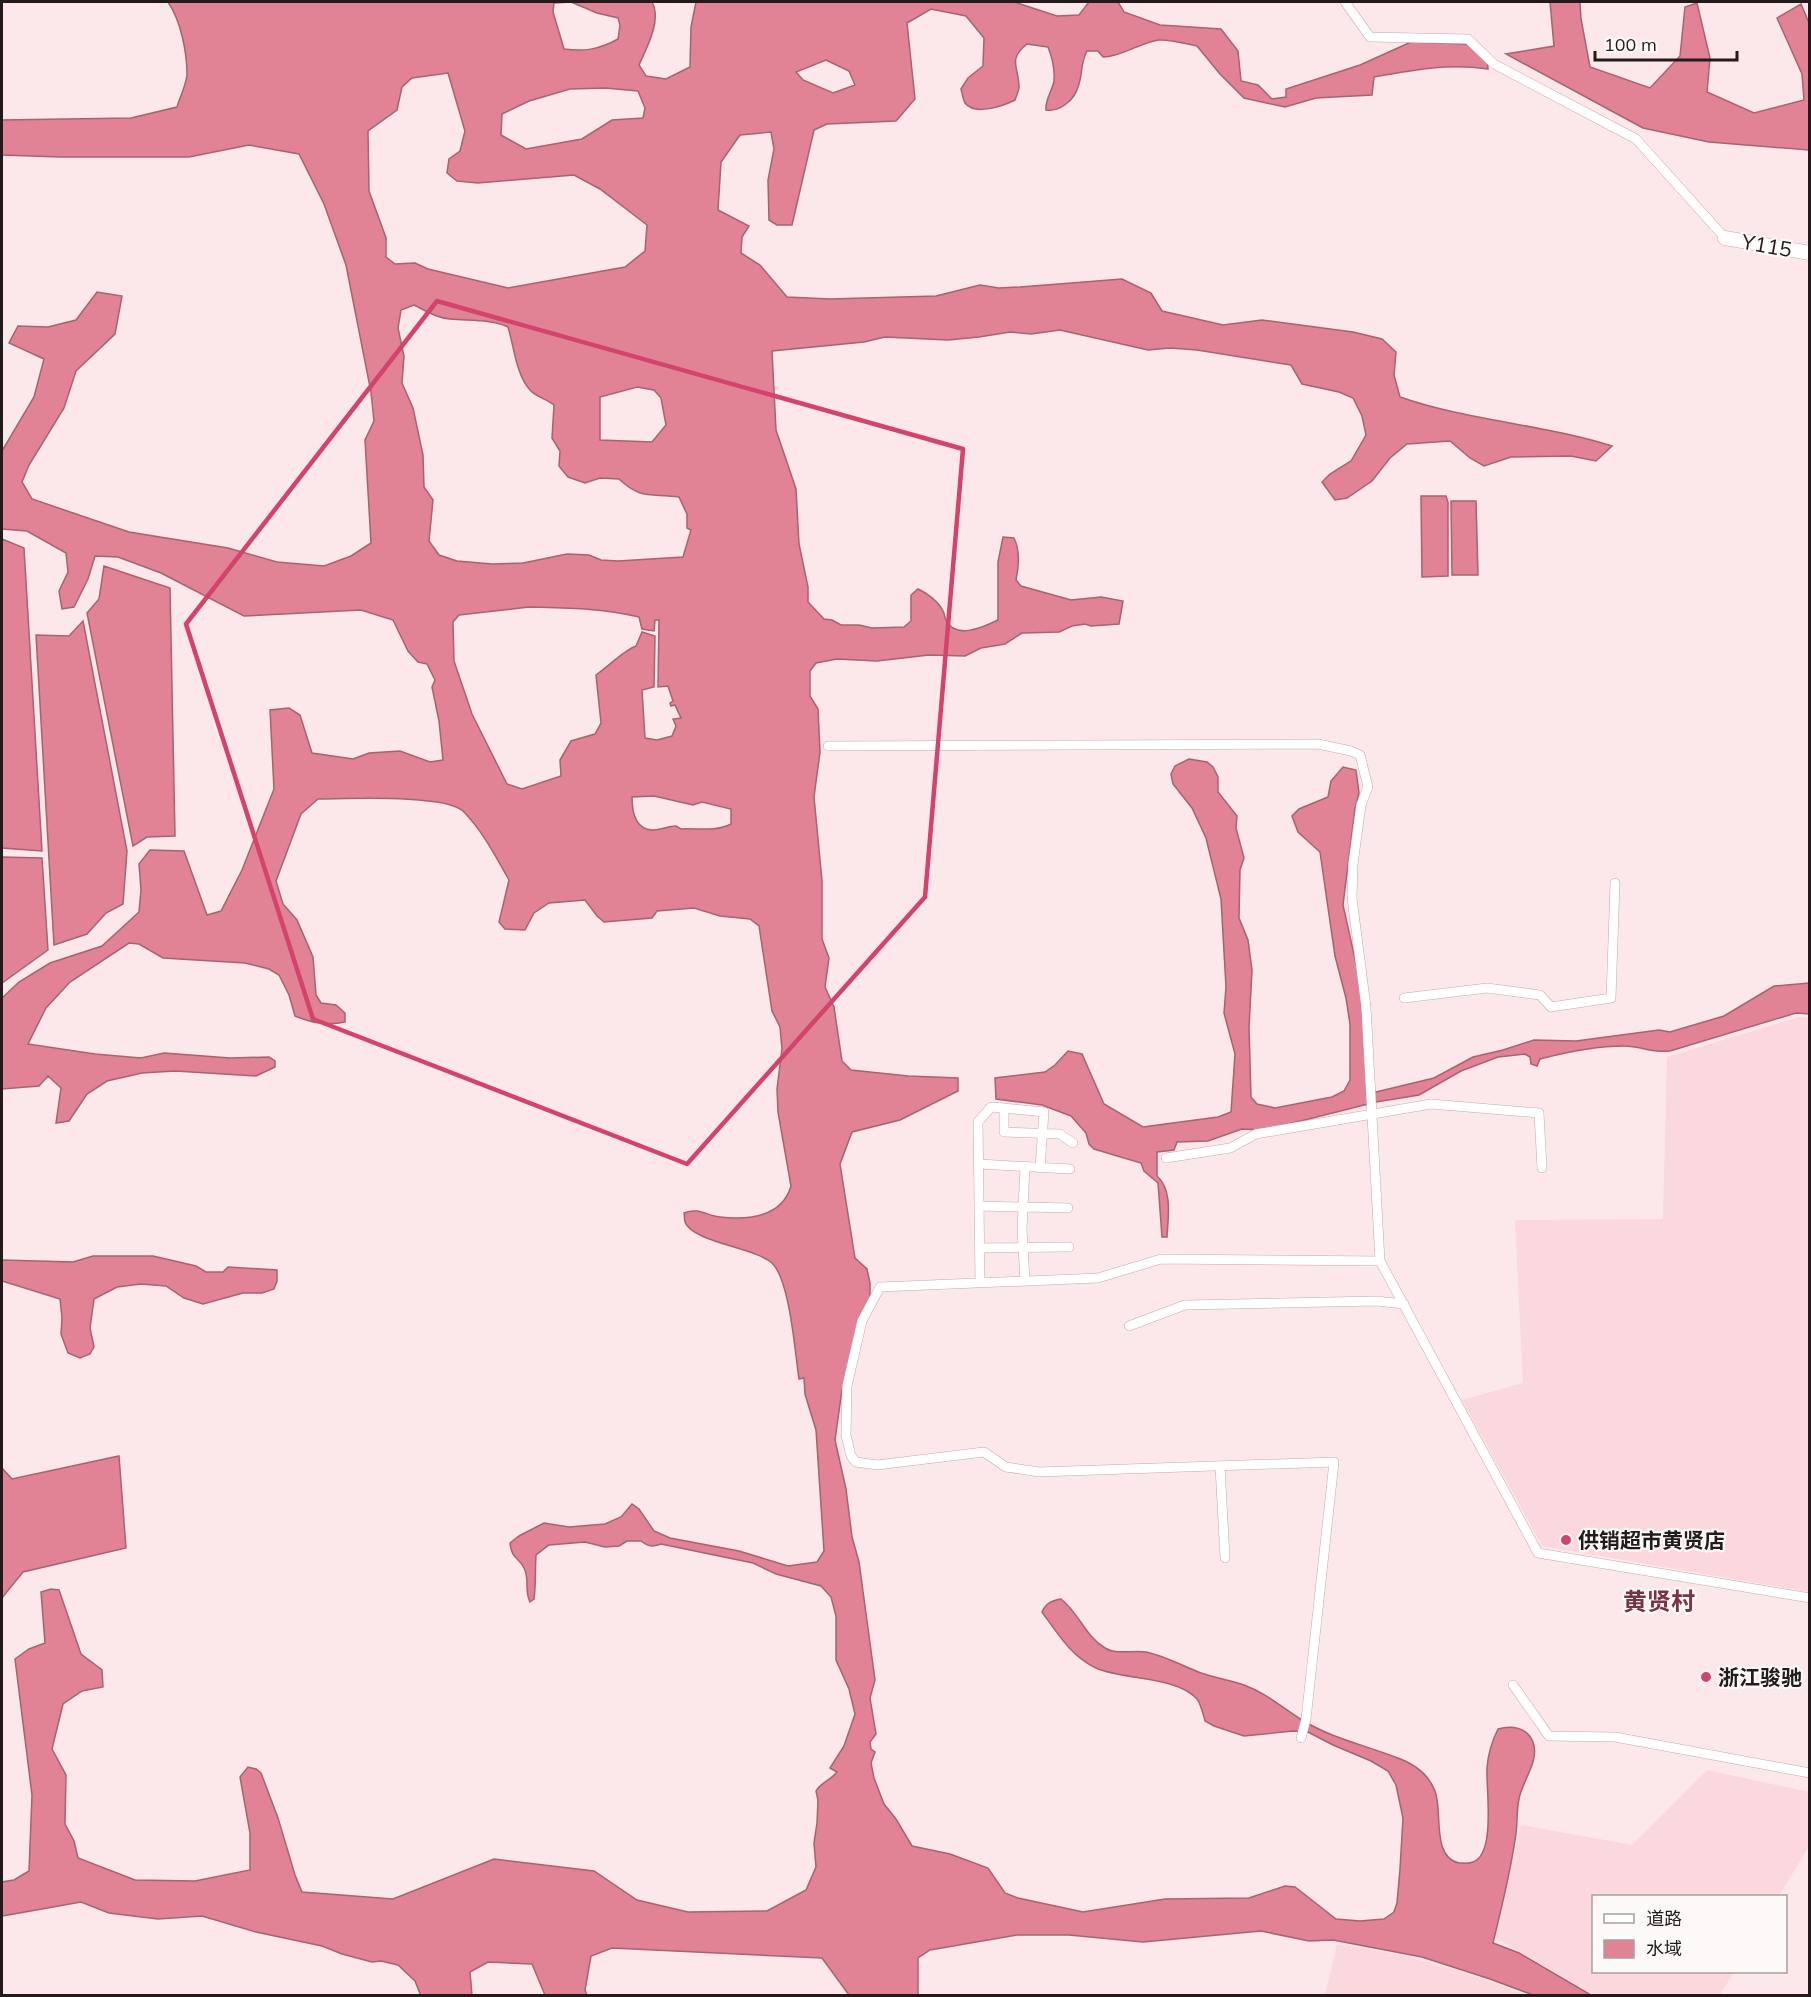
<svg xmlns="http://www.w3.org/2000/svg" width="1811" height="1997" font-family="Mulish,'Noto Sans SC',sans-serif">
	<rect width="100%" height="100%" fill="#fce7ea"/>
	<!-- built -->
	<path fill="#fbd8dd" d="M1799 1017 1810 1018 1809 1592 1542 1546 1462 1400 1523 1383 1515 1220 1663 1219 1667 1057Z
		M1707 1770 1809 1792V1846L1779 1896H1594V1972H1734L1720 1995H1595L1494 1937 1521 1825 1632 1845Z
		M1337 1944 1402 1955 1478 1977 1526 1995H1325Z"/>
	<!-- water -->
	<path fill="#e18295" stroke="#a86371" stroke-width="1.5" fill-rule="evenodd" d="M168 2H652C662 20 647 47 639 65L646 76 666 79 690 67 691 27 696 2H1014L1057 16 1079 15 1089 2H1118L1124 12 1160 25 1221 29 1238 51 1241 81 1258 85 1272 99 1286 97V89L1360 65 1411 42 1467 44 1487 57 1488 69C1447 63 1414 70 1374 77L1372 95 1316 98 1285 107 1244 98 1220 74 1197 46C1186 44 1170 39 1159 40 1139 43 1121 57 1103 57L1098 51H1087C1080 64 1083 74 1078 87 1074 101 1059 112 1046 110 1045 99 1052 92 1054 81 1055 70 1052 57 1048 47L1027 44C1007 60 1019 67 1019 87 1019 91 1016 96 1015 100 1003 106 975 116 965 103 963 99 962 93 961 89L968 78 983 66 984 38 966 16 931 9 907 23 915 99 896 121 827 124 814 130 792 225H777L769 220 768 180 774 149 771 132 740 135 721 162 718 210 749 226 742 237 741 253 760 265 787 297 830 299 936 296 980 285 999 288 1020 287 1122 279 1151 293 1162 311 1223 325 1262 320 1353 332 1382 339 1396 352 1394 375 1400 397C1469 421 1542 424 1612 446L1596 461 1571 456 1511 457 1484 466 1470 458 1450 441 1407 444 1390 458 1372 481 1347 498 1335 500 1322 482 1330 474 1351 461 1366 435 1362 416 1353 398 1339 392 1302 384 1291 365 1197 350 1170 348 1148 350 1060 330 1031 334 1010 332 979 337 948 340 885 337 864 342 772 351 776 430 796 489 799 544 808 587V602L824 619 832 620 841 625H859L872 628 904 627 911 621V595L918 589C927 593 939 602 943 611 944 611 945 619 946 620 955 640 984 627 998 620V562L1003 537 1014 538C1020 550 1019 566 1016 580L1021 586 1071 600 1101 597 1123 601 1119 624 1091 626 1085 624 1072 626 1059 632 1022 633 1005 644 981 648 965 656 929 655 877 661 837 659 816 663 810 671V696L818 709 820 752 814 797 822 881V939L829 958 825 987 834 1007 842 1061 851 1070 908 1076 958 1078V1091L900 1120 852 1132 840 1164 855 1258 867 1269 870 1283V1297L859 1319 842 1390 835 1440 846 1489 852 1537 859 1562 875 1680 870 1698 876 1734 870 1742 871 1749 875 1752 871 1763 874 1778 884 1804 896 1819 912 1846 950 1854 988 1868 1005 1893 1018 1898 1083 1912 1165 1899 1249 1898 1285 1886 1295 1887 1336 1919 1360 1921 1384 1919 1394 1912 1397 1903 1400 1869 1403 1818 1396 1785 1388 1771 1371 1761 1333 1745 1308 1732 1293 1731 1244 1736 1214 1726 1205 1721C1203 1714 1201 1704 1197 1699 1177 1676 1121 1680 1096 1668 1071 1656 1058 1634 1042 1612 1046 1603 1051 1601 1061 1599 1079 1613 1085 1636 1105 1648 1116 1655 1133 1650 1146 1652 1165 1656 1183 1666 1201 1673 1215 1678 1230 1680 1244 1685 1266 1693 1283 1708 1302 1720 1331 1738 1364 1745 1395 1757 1413 1763 1428 1773 1435 1791 1443 1811 1431 1857 1459 1863 1463 1863 1469 1864 1473 1862 1496 1854 1486 1789 1487 1768 1488 1754 1492 1741 1498 1729 1511 1725 1527 1727 1533 1742 1540 1761 1522 1781 1519 1799 1516 1812 1518 1826 1515 1840 1510 1875 1501 1909 1493 1943L1519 1953 1591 1995H1533L1490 1979 1422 1957 1333 1940 1309 1941 1261 1931 1143 1942 1069 1935H1017L930 1950 918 1958V1995H849L822 1958 612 1948 591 1956 585 1990 587 1995H545L532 1964 488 1962 470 1972 472 1995 421 1996 415 1981 398 1965 381 1961 372 1962 342 1954 322 1946 256 1932 202 1916 158 1919 109 1913 81 1902 2 1916V1882L14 1880 29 1871 32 1795 15 1659 29 1649 45 1643 41 1592 51 1589 59 1590 81 1654 102 1670 103 1687 82 1691 63 1704 52 1749 66 1775 65 1824 74 1841 78 1858 135 1880 195 1881 250 1870V1833L240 1777 248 1767 256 1769 261 1773 278 1818 295 1875 302 1892 393 1899 494 1859 594 1871 637 1900 688 1912 767 1911 806 1890 816 1867 814 1843 817 1823 818 1800 816 1791C820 1783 831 1780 837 1772L830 1768 844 1746 855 1714 849 1689 836 1660V1616L831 1597 821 1586 776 1574 753 1563 661 1544C652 1547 649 1547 641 1541H627L619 1546 605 1547 585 1542 549 1545 536 1555C535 1570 536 1585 534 1599L530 1602C524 1591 530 1579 524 1568 518 1556 512 1560 510 1543L519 1536 544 1523 569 1527 605 1524 621 1517 632 1504 639 1509 654 1531 670 1538 739 1551 788 1566 817 1562 824 1551 816 1430 805 1394 804 1378 799 1379C795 1353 790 1280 772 1263 756 1248 692 1242 685 1222 684 1219 685 1216 684 1213 699 1207 707 1216 720 1217 748 1220 782 1217 791 1186L778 1112 777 1089 782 1049 780 1027 772 1011 759 926 750 919 720 916 694 908 657 911 652 918 604 922 597 916 585 900 549 903 534 913 525 930 505 929 499 922 509 880C496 857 482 830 463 811 445 794 346 799 318 799L301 814 276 881 283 904 297 920 313 957 316 995 321 1003 336 1005 345 1013V1022C327 1026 312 1023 295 1016L289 995 279 975 269 969 245 963 163 958 139 944 129 943 70 982 46 1008 28 1044 95 1054 141 1058 164 1053 230 1058 269 1057 275 1061V1067L256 1076 175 1071 142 1073 107 1081 87 1094 69 1121 56 1123 61 1088 48 1076 39 1086 2 1089V998L19 982 50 963 102 946 139 912 141 890 139 864 150 850 184 851 207 915 221 911 242 870 274 789 270 710 289 708 300 715 312 753 353 759 369 753 400 751 430 762 443 760 439 721 432 687 435 680 427 664 418 662 408 651 393 620 361 610 244 616 161 573 118 557 95 556 88 579 74 607 62 609 59 591 68 572 66 553 27 531 2 529V451L34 397 44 359 9 343 18 326 48 327 76 320 97 292 122 296 115 334 76 371 64 408 29 465 22 482 32 499 129 532 228 548 277 562 324 566 351 556 371 543 365 440 374 421 371 392 346 265 324 204 299 154 249 145 189 157H60L2 155V120L131 118 177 107C180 97 186 85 187 75 187 52 181 21 168 2ZM571 2 597 13 618 18 620 25 618 39C600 49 585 52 564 49L553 12 554 3ZM826 60 849 71 855 85 833 93 803 80 796 72ZM448 73 465 131 460 151 449 159 447 173 457 181 478 183 574 175 600 189 647 225 645 251 625 267 508 288 428 269 415 263 395 264 386 257V238L369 191 368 131 397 110 402 87 412 78ZM605 88 638 91 645 108 643 118 612 120 582 139 526 149 501 135 502 114 529 101 570 89ZM414 305C426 311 437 318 450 319 470 321 490 319 508 327 514 346 516 375 530 390 536 397 547 399 554 405L552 438 560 451 559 466 568 477 585 483 600 478 619 479C641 500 651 493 679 497L687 514V528L691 530 683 557 618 561 601 560 589 555 567 554 523 563 492 564 457 561 439 555 429 541 433 500 424 487 423 455 413 408 402 383 404 356 398 328 401 310ZM637 387 654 390 661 398 666 425 652 442 600 440V397ZM529 607C566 608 603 608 639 617L642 629 654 631 655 620H659L658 687 668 686 673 701 670 703 671 706 675 705 681 718 673 719 676 726 672 736 657 740 645 738 642 690 654 687 655 636 642 632 636 646C623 651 609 666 596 675L601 723 595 734 571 741 560 760 561 776 522 789 507 784 472 714 454 661 453 622 459 615ZM654 796 693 805 702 802 731 809V824C715 832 698 828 681 829L676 826C669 826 660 830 652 830 634 829 632 810 632 797Z
		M1550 2H1580L1581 19 1590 67 1650 88 1680 56 1685 7 1697 3 1710 58 1707 92 1754 113 1804 100 1802 74 1777 18 1801 4 1809 23V150L1709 142 1643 128 1506 54 1554 46Z
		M1421 496H1446L1448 502V576L1422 577Z
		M1451 501H1476L1478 575H1452Z
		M2 539 24 548 42 851 2 848Z
		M104 566 170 588 175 836 147 837 133 846 87 613 99 599Z
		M83 621 127 851 123 904 106 913 87 934 54 945 36 635 69 636Z
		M1189 759 1207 762 1213 767 1218 777V792L1237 816 1236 828 1244 858 1240 870 1239 918 1248 940 1252 970 1249 1028 1251 1097 1257 1104 1275 1108 1332 1097 1344 1091 1350 1080V1024L1346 998 1335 956 1320 852 1298 832 1292 816 1299 809 1328 797 1331 781 1343 767 1356 770 1359 793 1355 809 1343 905 1359 977 1369 1091 1376 1092 1434 1078 1473 1057 1503 1050 1534 1040 1576 1041 1659 1030 1670 1032 1724 1016 1774 986 1809 983V1014L1796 1013 1670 1051C1651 1053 1641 1046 1624 1046 1595 1046 1567 1052 1540 1059L1537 1066 1531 1064 1530 1057 1525 1054 1498 1057 1461 1071 1419 1095 1376 1102 1289 1124 1260 1130 1242 1129 1208 1141 1177 1142 1174 1150 1157 1152V1176C1173 1190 1168 1218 1167 1237H1162L1158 1183 1144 1171 1141 1163 1094 1149 1089 1144 1086 1133 1071 1116 1042 1105 996 1099 995 1078 1045 1072 1055 1065 1068 1051 1082 1054 1104 1104 1143 1127 1218 1117 1231 1112 1235 1054 1224 1013 1226 987 1221 899 1206 838 1192 808 1173 784 1171 774 1175 766Z
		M2 857 42 858 48 950 2 983Z
		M93 1256H153L196 1266 206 1272H223L228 1267 277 1270V1281L274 1289 262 1293H243L203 1304 184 1298 166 1286 141 1284 117 1287 94 1299 90 1328 94 1347 90 1354 80 1358 68 1353 61 1334 62 1318 60 1299 2 1281V1260L73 1262Z
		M119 1456 126 1548 23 1572 2 1598V1468L12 1479Z"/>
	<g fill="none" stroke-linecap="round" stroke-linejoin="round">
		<!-- street casing -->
		<g stroke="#c3aaae" stroke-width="10">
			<path id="street" d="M1345 2 1370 37 1468 39 1494 64 1636 139 1725 238
				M828 746 1318 744 1351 751 1360 755 1368 787 1361 805 1353 864 1352 898 1366 1007 1380 1261 1538 1553 1810 1598
				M1404 998 1487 988 1540 995 1551 1007 1611 998 1615 883
				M1166 1158 1230 1148 1256 1134 1431 1104 1539 1113 1542 1168
				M979 1164 1070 1169
				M1025 1167 1022 1229 1025 1281
				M1040 1168 1044 1112 1004 1108V1132L1060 1134 1073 1143
				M979 1206 1068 1208
				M980 1248 1069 1247
				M980 1282 978 1122 991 1107 1004 1108
				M1129 1326 1185 1305 1376 1301 1404 1304
				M1220 1466 1225 1558
				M1513 1685 1549 1736 1615 1737 1810 1773
				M1301 1738 1306 1719 1334 1462 1039 1472 1006 1467 984 1452 877 1465 856 1462 851 1456 846 1435 847 1386 862 1321 880 1287 1098 1278 1161 1259 1380 1261"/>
		</g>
		<!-- secondary casing -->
		<g stroke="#c3aaae" stroke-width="15">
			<path id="secondary" d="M1725 238 1810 253"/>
		</g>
		<!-- street -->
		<use href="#street" stroke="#fff" stroke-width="9"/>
		<!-- secondary -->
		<use href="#secondary" stroke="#fff" stroke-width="14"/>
	</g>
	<!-- marked area -->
	<path fill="none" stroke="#d3446c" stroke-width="4.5" stroke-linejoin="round" d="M437 301 963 449 925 897 687 1164 313 1019 186 624Z"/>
	<!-- markers -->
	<g fill="#d3446c" stroke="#fef9f9" stroke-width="2">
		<circle cx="1566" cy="1540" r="6"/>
		<circle cx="1706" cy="1677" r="6"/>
	</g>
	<g text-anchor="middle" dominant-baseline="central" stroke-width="4.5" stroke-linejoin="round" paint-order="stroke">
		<!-- street labels -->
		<g font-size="21" fill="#231a1c" stroke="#fef9f9">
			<text transform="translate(1767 245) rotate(10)">Y115</text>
		</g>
		<!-- poi labels -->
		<g font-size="21" font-weight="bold" fill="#231a1c" stroke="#fef9f9" text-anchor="start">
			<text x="1578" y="1540">供销超市黄贤店</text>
			<text x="1718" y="1677">浙江骏驰</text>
		</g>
		<!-- quarter labels -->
		<g font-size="24" font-weight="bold" fill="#7a3344" stroke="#fef9f9">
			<text x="1659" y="1601">黄贤村</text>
		</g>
	</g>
	<!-- border -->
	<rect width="1811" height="1997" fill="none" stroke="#231a1c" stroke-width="6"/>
	<!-- legend -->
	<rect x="1592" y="1895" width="195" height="78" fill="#fef9f9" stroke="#a6a0a1" stroke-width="1.5"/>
	<rect x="1604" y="1914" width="30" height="9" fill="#ffffff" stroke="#a6a0a1" stroke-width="1.5"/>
	<text x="1646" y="1925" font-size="18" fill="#231a1c">道路</text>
	<rect x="1604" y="1940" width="30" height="18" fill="#e18295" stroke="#a6a0a1" stroke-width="1.5"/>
	<text x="1646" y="1955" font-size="18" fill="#231a1c">水域</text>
	<!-- scale -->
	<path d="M1595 51v9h142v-9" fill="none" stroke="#231a1c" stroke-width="3"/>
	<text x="1604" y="51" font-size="18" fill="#231a1c" stroke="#fef9f9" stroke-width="4.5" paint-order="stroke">100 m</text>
</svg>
